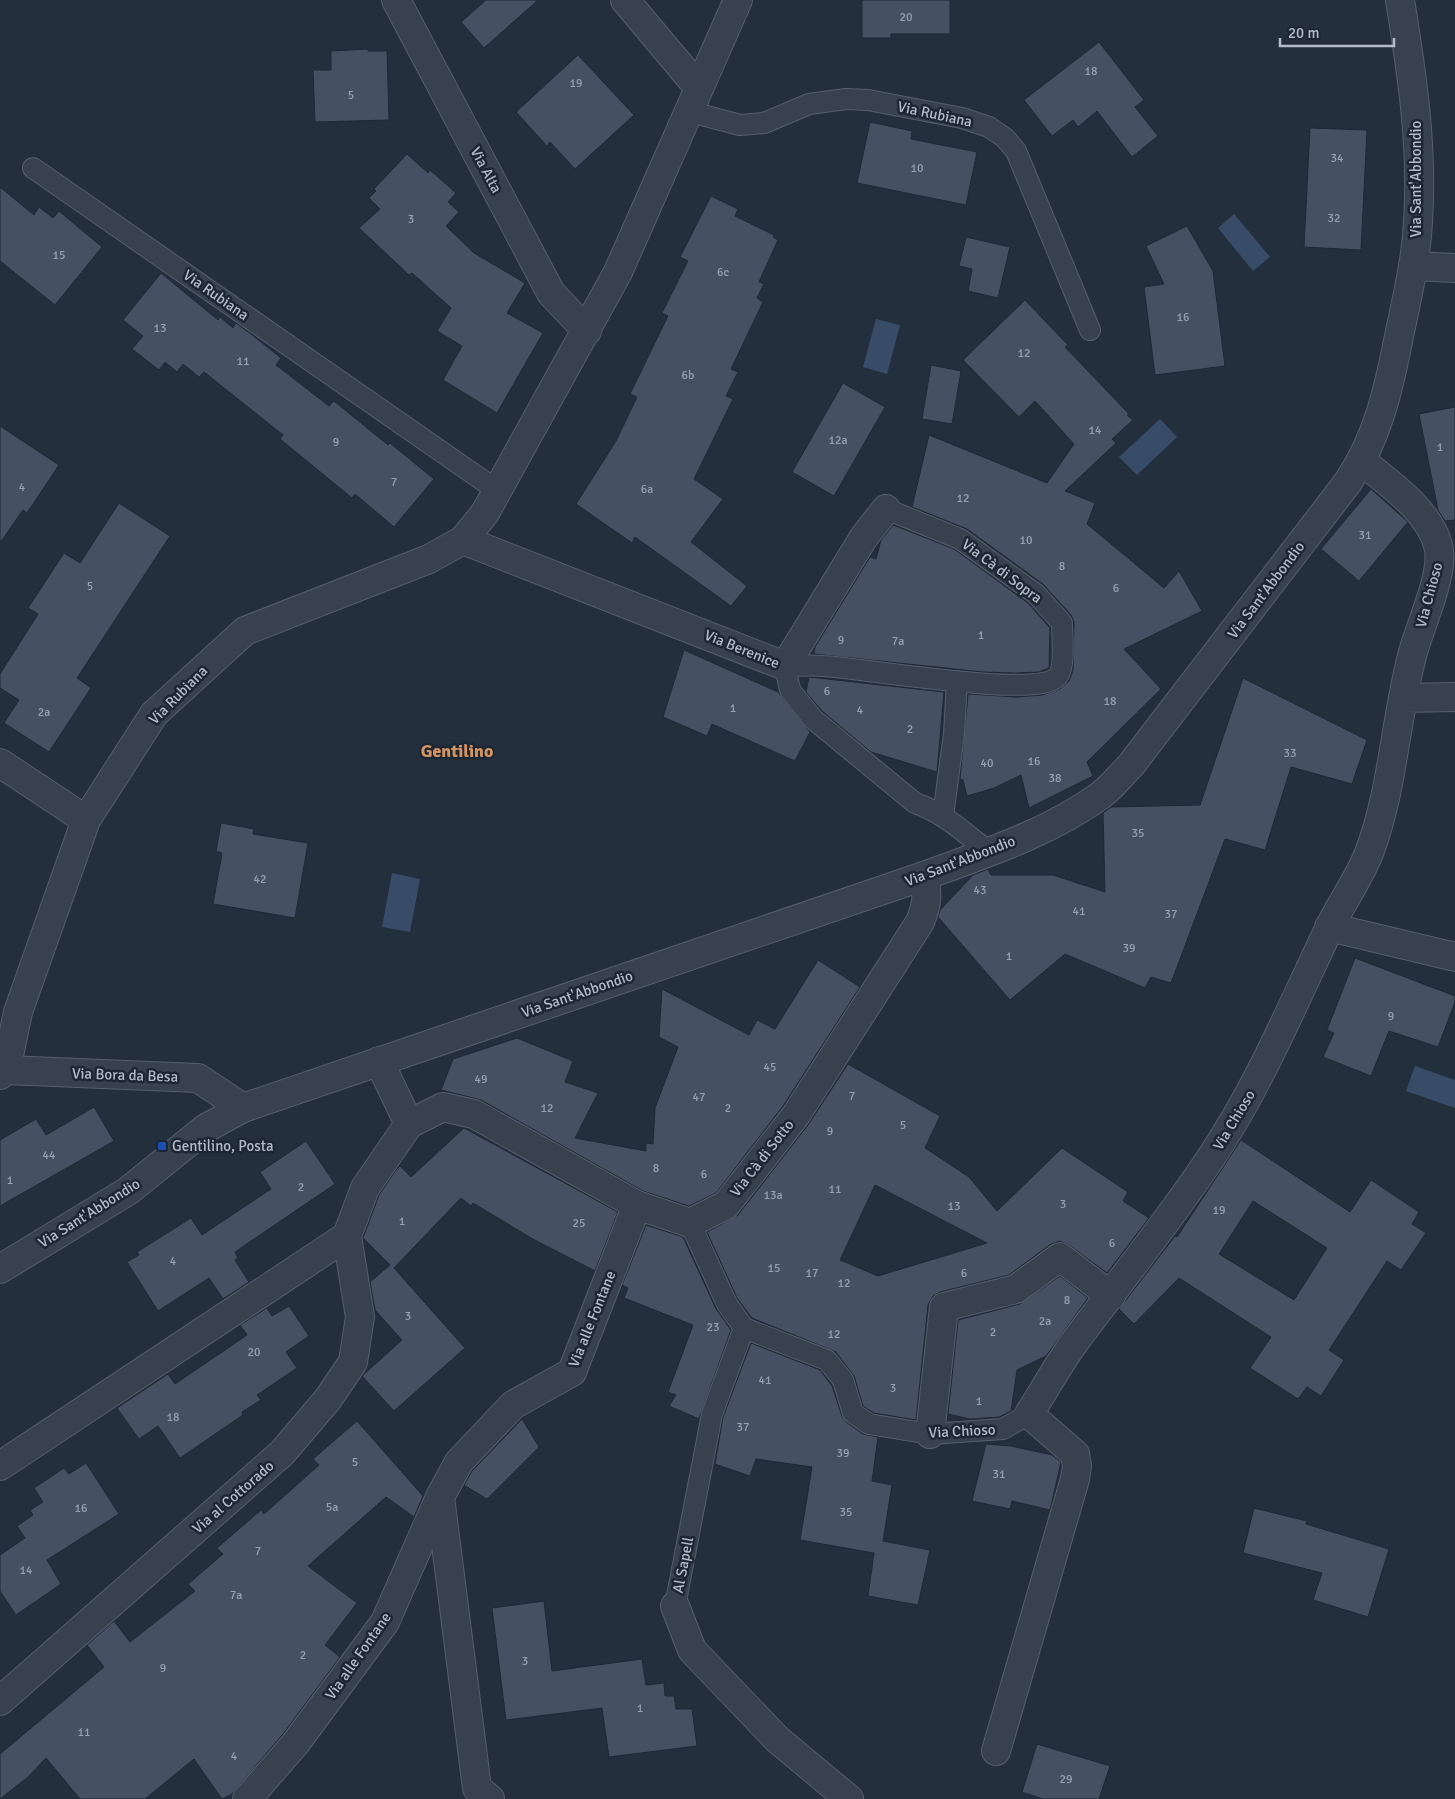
<svg xmlns="http://www.w3.org/2000/svg" width="1455" height="1799" font-family="Signika,sans-serif">
	<rect width="100%" height="100%" fill="#242f3e"/>
	<!-- water -->
	<path fill="#394c67" d="M1234 214 1270 257 1253 271 1218 228Z
		M876 319 900 325 887 374 863 367Z
		M1160 419 1177 437 1137 475 1119 457Z
		M392 873 420 879 410 932 382 927Z
		M1415 1066 1455 1080V1108L1406 1091Z"/>
	<!-- building -->
	<path fill="#455162" stroke="#1f2835" fill-rule="evenodd" d="M486 0H538L484 48 461 22Z
		M862 0H950V34H891V38H862Z
		M1099 42 1144 100 1135 107 1158 136 1132 157 1097 111 1078 127 1073 120 1052 136 1024 100Z
		M368 49V51H387L389 120 315 122 313 70H331V51Z
		M578 55 634 115 575 169 550 142 547 146 516 112Z
		M870 122 912 131 911 139 977 152 966 205 857 183Z
		M1310 128 1367 130 1361 250 1304 247Z
		M407 154 428 173 430 170 456 193 448 202 459 212 446 226 474 253 525 283 507 313 543 333 497 413 443 380 462 346 437 331 451 308 412 273 409 275 359 228 380 209 369 198 376 191 374 189Z
		M0 187 34 215 39 207 53 218 59 211 102 247 55 305 0 261Z
		M711 196 738 209 735 216 774 235 773 237 778 240 759 282 764 284 757 298 763 302 731 369 738 372 726 396 733 399 694 479 723 499 691 542 747 586 731 606 635 537 632 543 576 504 616 441 637 397 630 394 668 316 662 313 688 261 680 257Z
		M1187 226 1213 271 1225 366 1155 375 1144 287 1164 284 1146 246Z
		M966 237 1010 247 998 298 968 291 972 269 959 266Z
		M161 273 218 320 220 317 233 328 236 323 251 334 281 358 276 365 329 406 334 401 388 445 390 443 434 479 394 527 355 494 352 498 280 439 283 435 204 372 199 377 183 364 177 372 165 362 159 370 132 349 143 336 123 320Z
		M1025 300 1068 345 1065 347 1129 414 1127 415 1133 420 1112 439 1116 443 1065 491 1095 503 1087 524 1164 588 1179 571 1202 611 1124 649 1161 689 1087 762 1093 776 1029 808 1021 775 994 788 967 796 963 780 960 779 968 694 1016 697 1042 695 1060 689 1069 681 1073 670 1074 622 1071 615 1043 584 967 529 912 507 929 435 1047 483 1074 444 1035 401 1019 417 963 360Z
		M931 365 961 371 952 424 922 419Z
		M843 383 885 407 834 496 792 472Z
		M1455 407V520L1445 521 1438 510 1419 414Z
		M0 426 59 465 27 513 23 510 0 543Z
		M1371 489 1408 522 1359 581 1321 549Z
		M119 503 170 536 77 678 91 688 49 752 4 723 19 700 0 688V674L38 614 28 608 64 553 80 563Z
		M893 525 954 549 1028 603 1050 628 1049 668 1039 672 1015 673 983 672 814 654 815 647 870 557 876 559 881 540Z
		M684 650 778 692 810 732 795 761 712 724 707 736 663 717Z
		M809 677 944 692 937 772 871 752 822 711 806 692Z
		M1243 678 1367 740 1352 784 1291 767 1265 850 1225 839 1171 983 1151 977 1145 988 1065 954 1010 1000 938 917 940 910 973 875 988 869 991 875H1053L1105 892 1103 813 1111 807 1200 805Z
		M221 823 254 829 253 834 308 843 295 918 213 904 222 853 216 851Z
		M1355 958 1455 996V1002L1438 1047 1389 1031 1371 1076 1323 1057 1334 1033 1327 1030Z
		M818 960 860 987 783 1106 716 1193 689 1206 643 1191 481 1100 441 1090 453 1059 517 1038 573 1061 565 1082 598 1093 575 1138 646 1151V1143L653 1144 655 1108 678 1047 659 1037 662 989 749 1035 757 1020 775 1029Z
		M848 1064 940 1116 925 1148 969 1177 997 1211 1062 1148 1128 1192 1123 1201 1149 1218 1107 1273 1069 1245 1060 1241 1051 1244 1009 1275 940 1292 933 1296 928 1305 916 1420 874 1413 863 1406 854 1376 836 1352 752 1318 737 1298 707 1232 738 1215 808 1125ZM875 1185 987 1243 878 1276 840 1260Z
		M94 1107 114 1141 0 1206V1140L36 1119 46 1135Z
		M464 1128 618 1212 595 1271 531 1238 473 1203 471 1206 461 1198 394 1268 465 1348 394 1411 362 1376 402 1340 375 1310 370 1282 390 1265 363 1238 379 1195 396 1170 400 1166 411 1177Z
		M1241 1140 1350 1212 1371 1180 1419 1212 1412 1224 1426 1233 1401 1270 1387 1261 1329 1350 1344 1360 1321 1396 1307 1387 1298 1399 1250 1368 1271 1337 1179 1278 1134 1324 1119 1309 1175 1236 1177 1237ZM1253 1201 1327 1248 1294 1300 1219 1254Z
		M306 1141 335 1184 235 1252 238 1258 235 1260 249 1282 223 1299 209 1278 158 1311 127 1262 139 1255 137 1252 191 1218 202 1235 271 1189 260 1172Z
		M646 1225 683 1237 716 1309 731 1330 699 1419 669 1406 676 1395 668 1392 693 1325 624 1298 628 1288 622 1285Z
		M1060 1276 1088 1298 1046 1356 1017 1370 1011 1411 999 1417 970 1419 948 1414 958 1320 1020 1304Z
		M289 1306 309 1336 286 1352 297 1368 257 1395 261 1400 242 1412 243 1415 180 1458 158 1426 139 1439 117 1408 168 1374 175 1384 247 1335 240 1325 267 1308 272 1316Z
		M751 1343 820 1370 832 1386 842 1416 846 1422 863 1434 878 1437 872 1481 892 1485 883 1541 930 1550 918 1605 868 1596 874 1553 800 1540 812 1467 756 1459 750 1476 715 1464 723 1417Z
		M522 1419 539 1447 487 1499 464 1485 472 1471Z
		M357 1421 423 1496 414 1517 386 1497 308 1566 357 1603 325 1645 340 1657 283 1734 232 1794 222 1799 194 1759 145 1799H80L46 1758 28 1777 0 1799V1754L104 1667 87 1645 114 1621 130 1642 195 1591 188 1584 223 1554 217 1548 261 1510 264 1514 319 1465 313 1459Z
		M986 1444 1011 1446 1052 1455 1061 1462 1050 1510 1012 1501 1010 1509 972 1501Z
		M86 1463 119 1514 47 1560 61 1584 16 1615 0 1591V1555L25 1538 17 1526 33 1515 30 1510 43 1502 34 1488 64 1468 69 1474Z
		M1254 1508 1307 1521 1306 1524 1389 1549 1368 1617 1313 1600 1322 1573 1243 1553Z
		M544 1601 552 1671 642 1659 646 1685 664 1683 665 1696H674L676 1709H692L697 1746 609 1757 602 1708 506 1720 492 1608Z
		M1037 1744 1110 1766 1099 1799H1043L1022 1792Z"/>
	<g fill="none" stroke-linecap="round" stroke-linejoin="round">
		<!-- service casing -->
		<g stroke="#565f6c" stroke-width="22">
			<path id="service" d="M687 111 740 125 764 123 809 104 846 99 868 100 962 118 989 127 1005 138 1016 151 1090 330
				M33 168 498 491
				M886 509 960 539 1036 594 1062 623C1062 635 1066 670 1056 678 1033 698 862 668 823 666 811 665 798 666 785 666L790 690 813 719 915 803C944 813 965 833 989 852
				M943 816 954 734 957 681
				M690 1223 727 1304 744 1328 827 1360 843 1380 853 1413 869 1424 930 1434 1003 1429 1029 1414
				M675 1606 712 1414 744 1328"/>
		</g>
		<!-- pedestrian casing -->
		<g stroke="#565f6c" stroke-width="30">
			<path id="pedestrian" d="M930 1434 944 1307 1016 1289 1060 1257 1111 1296"/>
		</g>
		<!-- minor casing -->
		<g stroke="#565f6c" stroke-width="30">
			<path id="minor" d="M396 0 551 293 587 331
				M625 0 698 87
				M1413 266 1455 268
				M463 540 785 666 864 537 886 509
				M1403 698 1455 697
				M0 763 86 820
				M1329 927 1455 957
				M379 1061 409 1124 443 1107 474 1114 637 1205 690 1223 726 1205 796 1115 920 922C927 905 928 895 924 876
				M6 1070 18 1012 86 820 154 714 245 631 429 559 463 540 485 513 618 272 738 0
				M0 1075 6 1070 198 1078 243 1108
				M0 1466 347 1236
				M440 1497 477 1788 490 1799
				M675 1606 692 1650 777 1739 849 1799
				M0 1701 282 1453 328 1399 353 1362 360 1317 347 1236 365 1188 409 1124
				M996 1751 1075 1479 1077 1466 1075 1454 1029 1414C1045 1389 1059 1363 1076 1340 1121 1280 1168 1222 1210 1159 1258 1088 1291 1008 1328 931 1340 904 1358 881 1369 853 1393 790 1395 721 1412 656 1419 627 1446 572 1438 545 1428 509 1389 484 1362 461
				M247 1799 295 1744 385 1622 440 1497 459 1462 513 1405 572 1372 637 1205"/>
		</g>
		<!-- tertiary casing -->
		<g stroke="#565f6c" stroke-width="30">
			<path id="tertiary" d="M0 1269 128 1191 206 1128 243 1108 924 876C984 854 1049 833 1101 795 1112 787 1121 775 1131 765L1348 482C1377 439 1388 392 1398 341 1406 302 1416 262 1418 222 1423 147 1412 74 1400 0"/>
		</g>
		<!-- service -->
		<use href="#service" stroke="#38414e" stroke-width="20"/>
		<!-- pedestrian -->
		<use href="#pedestrian" stroke="#38414e" stroke-width="28"/>
		<!-- minor -->
		<use href="#minor" stroke="#38414e" stroke-width="28"/>
		<!-- tertiary -->
		<use href="#tertiary" stroke="#38414e" stroke-width="28"/>
	</g>
	<!-- markers -->
	<rect fill="#1a4fb4" stroke="#1d2633" stroke-width="2" x="157" y="1141" width="10" height="10" rx="2.5"/>
	<g text-anchor="middle" dominant-baseline="central" stroke-width="5" stroke-linejoin="round" paint-order="stroke">
		<!-- number labels -->
		<g font-size="12" fill="#98a1af">
			<text x="906" y="17">20</text>
			<text x="1091" y="71">18</text>
			<text x="576" y="83">19</text>
			<text x="351" y="95">5</text>
			<text x="1337" y="158">34</text>
			<text x="917" y="168">10</text>
			<text x="1334" y="218">32</text>
			<text x="411" y="219">3</text>
			<text x="59" y="255">15</text>
			<text x="723" y="272">6c</text>
			<text x="1183" y="317">16</text>
			<text x="160" y="328">13</text>
			<text x="1024" y="353">12</text>
			<text x="243" y="361">11</text>
			<text x="688" y="375">6b</text>
			<text x="1095" y="430">14</text>
			<text x="838" y="440">12a</text>
			<text x="336" y="442">9</text>
			<text x="1440" y="447">1</text>
			<text x="394" y="482">7</text>
			<text x="22" y="487">4</text>
			<text x="647" y="489">6a</text>
			<text x="963" y="498">12</text>
			<text x="1365" y="535">31</text>
			<text x="1026" y="540">10</text>
			<text x="1062" y="566">8</text>
			<text x="90" y="586">5</text>
			<text x="1116" y="588">6</text>
			<text x="981" y="635">1</text>
			<text x="841" y="640">9</text>
			<text x="898" y="641">7a</text>
			<text x="827" y="691">6</text>
			<text x="1110" y="701">18</text>
			<text x="733" y="708">1</text>
			<text x="860" y="710">4</text>
			<text x="44" y="712">2a</text>
			<text x="910" y="729">2</text>
			<text x="1290" y="753">33</text>
			<text x="1034" y="761">16</text>
			<text x="987" y="763">40</text>
			<text x="1055" y="778">38</text>
			<text x="1138" y="833">35</text>
			<text x="260" y="879">42</text>
			<text x="980" y="890">43</text>
			<text x="1079" y="911">41</text>
			<text x="1171" y="914">37</text>
			<text x="1129" y="948">39</text>
			<text x="1009" y="956">1</text>
			<text x="1391" y="1016">9</text>
			<text x="770" y="1067">45</text>
			<text x="481" y="1079">49</text>
			<text x="852" y="1096">7</text>
			<text x="699" y="1097">47</text>
			<text x="547" y="1108">12</text>
			<text x="728" y="1108">2</text>
			<text x="903" y="1125">5</text>
			<text x="830" y="1131">9</text>
			<text x="49" y="1155">44</text>
			<text x="656" y="1168">8</text>
			<text x="704" y="1174">6</text>
			<text x="10" y="1180">1</text>
			<text x="301" y="1187">2</text>
			<text x="835" y="1189">11</text>
			<text x="773" y="1195">13a</text>
			<text x="1063" y="1204">3</text>
			<text x="954" y="1206">13</text>
			<text x="1219" y="1210">19</text>
			<text x="402" y="1221">1</text>
			<text x="579" y="1223">25</text>
			<text x="1112" y="1243">6</text>
			<text x="173" y="1261">4</text>
			<text x="774" y="1268">15</text>
			<text x="812" y="1273">17</text>
			<text x="964" y="1273">6</text>
			<text x="844" y="1283">12</text>
			<text x="1067" y="1300">8</text>
			<text x="408" y="1316">3</text>
			<text x="1045" y="1321">2a</text>
			<text x="713" y="1327">23</text>
			<text x="993" y="1332">2</text>
			<text x="834" y="1334">12</text>
			<text x="254" y="1352">20</text>
			<text x="765" y="1380">41</text>
			<text x="893" y="1388">3</text>
			<text x="979" y="1401">1</text>
			<text x="173" y="1417">18</text>
			<text x="743" y="1427">37</text>
			<text x="843" y="1453">39</text>
			<text x="355" y="1462">5</text>
			<text x="999" y="1474">31</text>
			<text x="332" y="1507">5a</text>
			<text x="81" y="1508">16</text>
			<text x="846" y="1512">35</text>
			<text x="258" y="1551">7</text>
			<text x="26" y="1570">14</text>
			<text x="236" y="1595">7a</text>
			<text x="303" y="1655">2</text>
			<text x="525" y="1661">3</text>
			<text x="163" y="1668">9</text>
			<text x="640" y="1708">1</text>
			<text x="84" y="1732">11</text>
			<text x="234" y="1756">4</text>
			<text x="1066" y="1779">29</text>
		</g>
		<!-- street labels -->
		<g font-size="15" fill="#b4bcc9" stroke="#1d2633">
			<text transform="translate(935 114) rotate(12)">Via Rubiana</text>
			<text transform="translate(486 170) rotate(62)">Via Alta</text>
			<text transform="translate(1416 179) rotate(-90)">Via Sant'Abbondio</text>
			<text transform="translate(216 295) rotate(35)">Via Rubiana</text>
			<text transform="translate(1002 571) rotate(37)">Via Cà di Sopra</text>
			<text transform="translate(1266 590) rotate(-53)">Via Sant'Abbondio</text>
			<text transform="translate(1429 595) rotate(-75)">Via Chioso</text>
			<text transform="translate(742 649) rotate(22)">Via Berenice</text>
			<text transform="translate(178 695) rotate(-45)">Via Rubiana</text>
			<text transform="translate(960 861) rotate(-21)">Via Sant'Abbondio</text>
			<text transform="translate(577 994) rotate(-19)">Via Sant'Abbondio</text>
			<text transform="translate(125 1075) rotate(2)">Via Bora da Besa</text>
			<text transform="translate(1234 1120) rotate(-59)">Via Chioso</text>
			<text transform="translate(762 1158) rotate(-52)">Via Cà di Sotto</text>
			<text transform="translate(89 1213) rotate(-32)">Via Sant'Abbondio</text>
			<text transform="translate(592 1319) rotate(-68)">Via alle Fontane</text>
			<text transform="translate(962 1431) rotate(-3)">Via Chioso</text>
			<text transform="translate(233 1497) rotate(-41)">Via al Cottorado</text>
			<text transform="translate(683 1565) rotate(-79)">Al Sapell</text>
			<text transform="translate(358 1656) rotate(-55)">Via alle Fontane</text>
		</g>
		<!-- poi labels -->
		<g font-size="15" fill="#b4bcc9" stroke="#1d2633" text-anchor="start">
			<text x="172" y="1146">Gentilino, Posta</text>
		</g>
		<!-- quarter labels -->
		<g font-size="18" font-weight="bold" fill="#d59563" stroke="#1d2633">
			<text x="457" y="751">Gentilino</text>
		</g>
	</g>
	<!-- scale -->
	<path d="M1280 38v8h114v-8" fill="none" stroke="#b4bcc9" stroke-width="2.5"/>
	<text x="1288" y="38" font-size="15" fill="#b4bcc9" stroke="#1d2633" stroke-width="4" paint-order="stroke">20 m</text>
</svg>
